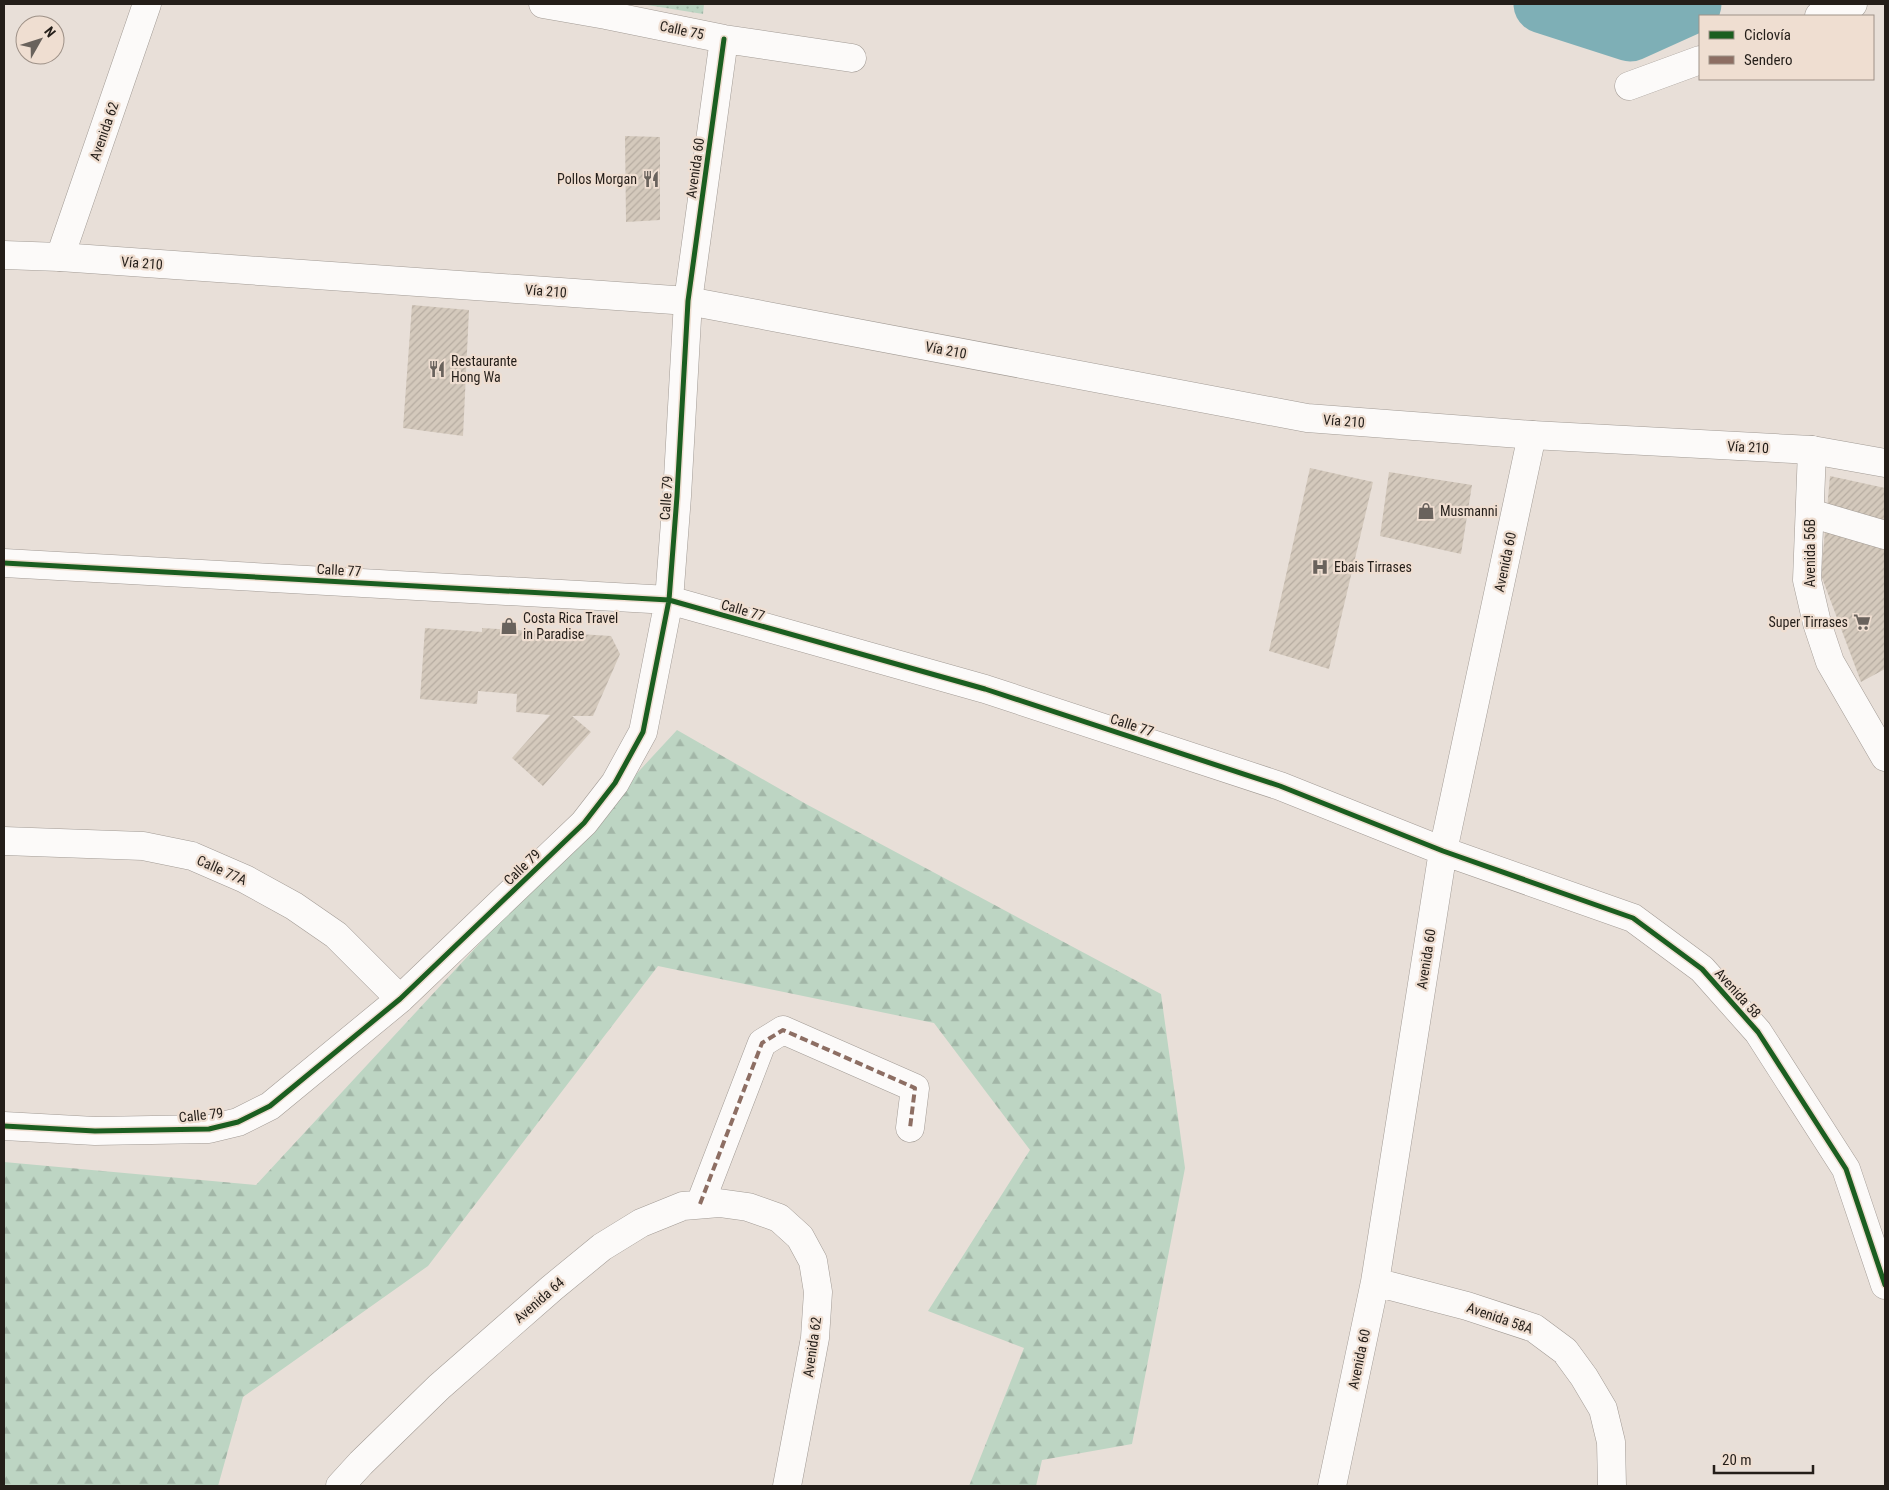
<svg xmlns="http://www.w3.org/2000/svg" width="1889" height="1490" font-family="'Roboto Condensed',sans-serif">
	<defs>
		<pattern id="forest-firs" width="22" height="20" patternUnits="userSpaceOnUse" patternTransform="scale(1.25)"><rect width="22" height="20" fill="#bdd5c3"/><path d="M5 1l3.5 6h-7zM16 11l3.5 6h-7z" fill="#a2b6a7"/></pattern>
		<pattern id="park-dots" width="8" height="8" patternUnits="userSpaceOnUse" patternTransform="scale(1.25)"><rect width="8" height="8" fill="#bdd5c3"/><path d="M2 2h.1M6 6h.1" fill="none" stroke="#a2b6a7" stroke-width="1.8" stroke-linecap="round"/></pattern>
		<pattern id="building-hatch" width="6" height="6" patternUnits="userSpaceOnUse" patternTransform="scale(1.25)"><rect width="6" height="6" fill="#d4c9bc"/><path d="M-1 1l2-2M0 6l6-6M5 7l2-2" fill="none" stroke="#b6aca1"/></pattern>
	</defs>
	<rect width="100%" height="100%" fill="#e8dfd8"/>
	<!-- forest -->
	<path fill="url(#forest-firs)" d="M677 730 806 804 1161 994 1185 1168 1132 1444 1042 1460 1036 1486H969L1024 1348 928 1311 1030 1150 934 1023 658 966 428 1266 243 1397 218 1486H4V1162L256 1185Z"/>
	<!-- park -->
	<path fill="url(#park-dots)" d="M641 4H704L703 14Z"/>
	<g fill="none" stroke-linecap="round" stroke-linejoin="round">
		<!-- river -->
		<path stroke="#7eafb6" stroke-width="59" d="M1543 4 1630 32 1692 4"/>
	</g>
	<!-- building -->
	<path fill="url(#building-hatch)" d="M625 136 660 137V220L626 222Z
		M412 305 469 310 463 436 403 428Z
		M1310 468 1373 482 1329 669 1269 651Z
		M1389 472 1472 485 1461 554 1380 536Z
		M1830 476 1885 488V669L1861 682 1821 575Z
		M425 628 482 632V628L611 636 620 654 593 716H572L591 732 543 786 512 758 550 715 516 712 517 694 478 691 477 704 420 699Z"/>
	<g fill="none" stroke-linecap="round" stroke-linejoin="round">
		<!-- minor casing -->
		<g stroke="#a29b95" stroke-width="29">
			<path id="minor" d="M543 4 606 15 724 39 852 58
				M1819 16 1853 4
				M1629 86 1700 60
				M60 257 147 4
				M1812 450 1807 580 1817 623 1830 662 1885 757
				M1810 513 1885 535
				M4 563 669 600 985 689 1280 786 1443 851 1633 918 1702 969 1758 1032 1846 1169 1885 1285
				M4 841 143 846 192 856 245 879 294 906 336 935 400 999
				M4 1126 95 1131 209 1129 238 1122 270 1106 400 999 584 823 615 783 643 732 669 600 677 496 688 301 724 39
				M700 1204 762 1043 783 1030 915 1088 910 1128
				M1375 1282 1467 1306 1534 1328 1565 1351 1584 1377 1603 1409 1611 1442 1612 1486
				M340 1486 361 1463 439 1387 552 1288 602 1247 641 1223 683 1206 719 1203 748 1207 779 1218 800 1237 813 1261 818 1292 815 1338 787 1486
				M1332 1486 1375 1282 1443 851 1532 435"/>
		</g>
		<!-- major casing -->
		<g stroke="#a29b95" stroke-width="29">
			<path id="major" d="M4 255 60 257 688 301 1307 418 1532 435 1812 450 1885 463"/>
		</g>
		<!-- minor -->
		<use href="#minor" stroke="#fcfaf9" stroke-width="28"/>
		<!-- major -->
		<use href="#major" stroke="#fcfaf9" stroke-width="28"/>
		<!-- quiet -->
		<path stroke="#8d6e63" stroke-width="4" stroke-dasharray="8 4" stroke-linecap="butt" d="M700 1204 762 1043 783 1030 915 1088 910 1128"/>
		<!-- cycleway casing -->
		<g stroke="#efded1" stroke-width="8">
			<path id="cycleway" d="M4 563 669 600 985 689 1280 786 1443 851 1633 918 1702 969 1758 1032 1846 1169 1885 1285
				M4 1126 95 1131 209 1129 238 1122 270 1106 400 999 584 823 615 783 643 732 669 600 677 496 688 301 724 39"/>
		</g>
		<!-- cycleway -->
		<use href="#cycleway" stroke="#1b5e20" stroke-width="5"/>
	</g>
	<!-- icons -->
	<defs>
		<g id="restaurant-bare" transform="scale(1.35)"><path d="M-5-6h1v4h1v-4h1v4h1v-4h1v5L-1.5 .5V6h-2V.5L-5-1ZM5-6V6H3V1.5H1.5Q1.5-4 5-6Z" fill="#69625c" stroke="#efded1" stroke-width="2.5" paint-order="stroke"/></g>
		<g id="shop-bare" transform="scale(1.35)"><path d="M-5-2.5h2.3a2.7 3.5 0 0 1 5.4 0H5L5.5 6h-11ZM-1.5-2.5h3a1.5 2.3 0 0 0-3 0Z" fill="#69625c" stroke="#efded1" stroke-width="2.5" paint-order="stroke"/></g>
		<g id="hospital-bare" transform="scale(1.35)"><path d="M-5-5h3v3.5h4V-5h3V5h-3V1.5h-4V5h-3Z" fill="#69625c" stroke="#efded1" stroke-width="2.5" paint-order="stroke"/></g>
		<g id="supermarket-bare" transform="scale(1.35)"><path d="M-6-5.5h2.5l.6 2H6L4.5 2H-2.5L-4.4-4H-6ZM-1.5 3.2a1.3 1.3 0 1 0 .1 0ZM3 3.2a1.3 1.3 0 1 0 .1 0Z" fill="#69625c" stroke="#efded1" stroke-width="2.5" paint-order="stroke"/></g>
	</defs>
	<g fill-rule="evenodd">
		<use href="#restaurant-bare" x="651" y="179"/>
		<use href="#restaurant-bare" x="437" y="369"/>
		<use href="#shop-bare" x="1426" y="511"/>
		<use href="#hospital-bare" x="1320" y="567"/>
		<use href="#supermarket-bare" x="1862" y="622"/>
		<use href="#shop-bare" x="509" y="626"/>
	</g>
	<g text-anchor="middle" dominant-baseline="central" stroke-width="4.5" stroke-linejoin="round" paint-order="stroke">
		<!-- street labels -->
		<g font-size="14" fill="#241e19" stroke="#efded1">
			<text transform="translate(682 30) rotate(12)">Calle 75</text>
			<text transform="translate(104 131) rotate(-71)">Avenida 62</text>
			<text transform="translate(695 168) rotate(-82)">Avenida 60</text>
			<text transform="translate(142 263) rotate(4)">Vía 210</text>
			<text transform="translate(546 291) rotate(4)">Vía 210</text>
			<text transform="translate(946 350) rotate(11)">Vía 210</text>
			<text transform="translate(1344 421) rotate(4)">Vía 210</text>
			<text transform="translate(1748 447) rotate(3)">Vía 210</text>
			<text transform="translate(666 498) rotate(-86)">Calle 79</text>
			<text transform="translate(1810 553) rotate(-90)">Avenida 56B</text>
			<text transform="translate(1505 562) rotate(-78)">Avenida 60</text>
			<text transform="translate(339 570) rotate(3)">Calle 77</text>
			<text transform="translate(743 610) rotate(16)">Calle 77</text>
			<text transform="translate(1132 725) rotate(18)">Calle 77</text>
			<text transform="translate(522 867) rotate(-44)">Calle 79</text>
			<text transform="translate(222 870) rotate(24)">Calle 77A</text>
			<text transform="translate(1426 959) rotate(-81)">Avenida 60</text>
			<text transform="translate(1738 993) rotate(48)">Avenida 58</text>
			<text transform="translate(201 1115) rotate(-6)">Calle 79</text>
			<text transform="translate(539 1300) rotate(-41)">Avenida 64</text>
			<text transform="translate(1500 1318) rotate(19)">Avenida 58A</text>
			<text transform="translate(812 1347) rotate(-82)">Avenida 62</text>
			<text transform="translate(1359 1359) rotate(-78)">Avenida 60</text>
		</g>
		<!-- poi labels -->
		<g font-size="14" fill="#241e19" stroke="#efded1" text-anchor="start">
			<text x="637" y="179" text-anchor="end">Pollos Morgan</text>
			<text x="451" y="361">Restaurante<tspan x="451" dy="16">Hong Wa</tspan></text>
			<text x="1440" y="511">Musmanni</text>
			<text x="1334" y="567">Ebais Tirrases</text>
			<text x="523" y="618">Costa Rica Travel<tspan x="523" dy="16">in Paradise</tspan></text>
			<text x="1848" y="622" text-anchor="end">Super Tirrases</text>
		</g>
	</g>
	<!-- border -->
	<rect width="1889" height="1490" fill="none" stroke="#241e19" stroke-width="10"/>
	<!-- legend -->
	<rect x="1699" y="15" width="175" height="65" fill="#efded1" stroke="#9e9187"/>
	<rect x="1709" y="31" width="25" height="8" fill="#1b5e20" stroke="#9e9187"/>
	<text x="1744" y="40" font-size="15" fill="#241e19">Ciclovía</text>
	<rect x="1709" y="56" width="25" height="8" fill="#8d6e63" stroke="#9e9187"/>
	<text x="1744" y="65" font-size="15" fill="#241e19">Sendero</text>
	<!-- north arrow -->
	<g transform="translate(40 40) rotate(51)"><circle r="24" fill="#efded1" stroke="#9e9187"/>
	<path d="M0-4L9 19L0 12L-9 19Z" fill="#69625c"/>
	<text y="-8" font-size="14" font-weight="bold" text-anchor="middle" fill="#241e19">N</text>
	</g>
	<!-- scale -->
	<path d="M1714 1465v8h99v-8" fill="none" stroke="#241e19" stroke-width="2.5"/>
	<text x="1722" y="1465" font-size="15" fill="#241e19" stroke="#efded1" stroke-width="4" paint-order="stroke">20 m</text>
</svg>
